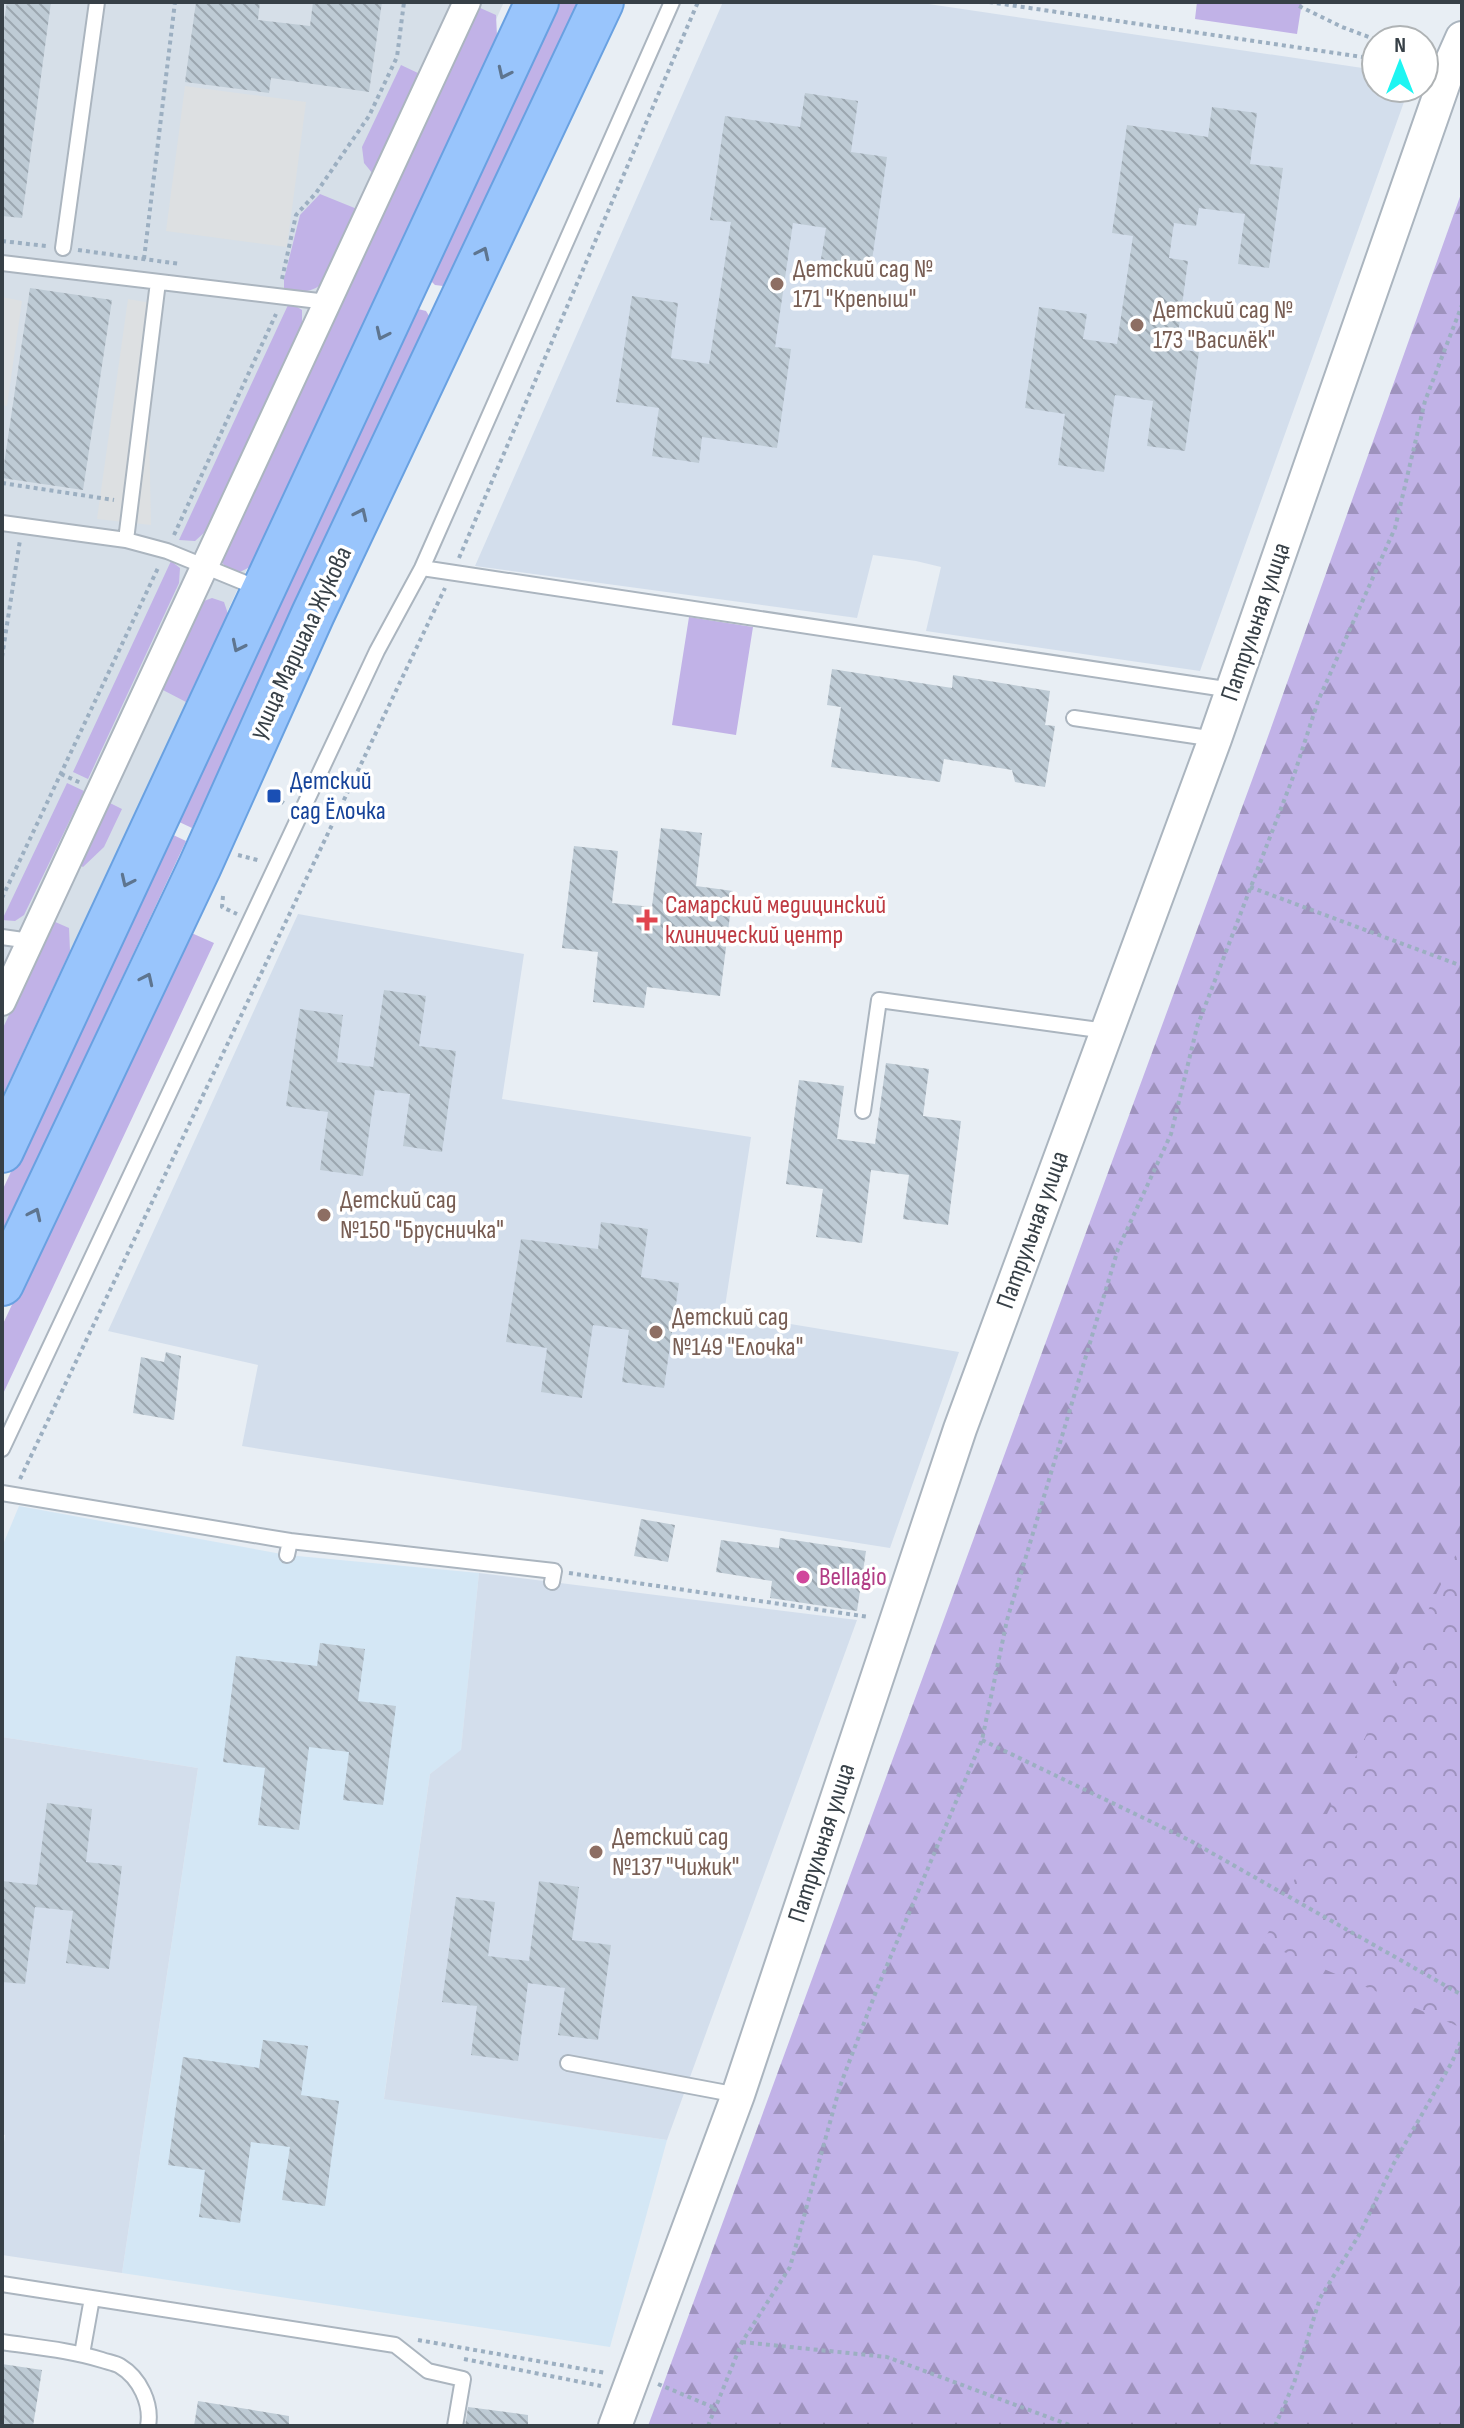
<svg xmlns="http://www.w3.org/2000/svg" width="1464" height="2428" font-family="'Sofia Sans Condensed',sans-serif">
	<defs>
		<pattern id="forest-firs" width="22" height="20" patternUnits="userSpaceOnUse" patternTransform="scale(2)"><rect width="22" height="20" fill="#c1b2e7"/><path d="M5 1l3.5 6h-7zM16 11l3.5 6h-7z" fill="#9e92bd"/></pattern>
		<pattern id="park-crowns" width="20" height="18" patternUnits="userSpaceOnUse" patternTransform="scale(2)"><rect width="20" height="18" fill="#c1b2e7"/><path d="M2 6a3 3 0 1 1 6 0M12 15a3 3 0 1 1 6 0" fill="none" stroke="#9e92bd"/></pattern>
		<pattern id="building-back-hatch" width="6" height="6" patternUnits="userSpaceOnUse" patternTransform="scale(2)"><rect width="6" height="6" fill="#becbd5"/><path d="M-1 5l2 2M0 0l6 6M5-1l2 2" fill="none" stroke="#9ba6af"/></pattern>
	</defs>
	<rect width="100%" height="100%" fill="#e8eef4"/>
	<!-- residential -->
	<path fill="#d6dfe8" d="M2 2H504L2 1108Z"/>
	<!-- commercial -->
	<path fill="#d4e7f5" d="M19 1506 287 1555 479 1573 461 1751 430 1774 384 2098 667 2140 610 2347 122 2273 198 1768 2 1737V1547Z"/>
	<!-- education -->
	<path fill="#d3deec" d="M723 2H915L1376 70V88H1409L1200 671 926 631 941 567 916 561 873 555 857 618 475 566Z
		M298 914 524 954 502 1099 751 1137 724 1313 959 1352 890 1548 242 1446 258 1365 108 1331Z
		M479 1573 857 1620 667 2140 384 2099 430 1774 461 1750Z
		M2 1737 198 1768 122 2273 2 2255V2157L5 2135 2 2134Z"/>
	<!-- grass -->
	<path fill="#c1b2e7" d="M557 2H579L447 284 443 286 435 285 429 279Z
		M1197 2H1302L1297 34 1195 19Z
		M478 7 496 15 497 36 250 567 240 572 228 570 221 561Z
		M401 65 420 74 373 174 364 163 362 147Z
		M320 194 357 209 324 281C313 294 300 292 284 289V279L300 215Z
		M288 305H294L302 310V326L206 531 195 541 179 540Z
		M418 309 426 311 431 319 192 828 175 820 414 311Z
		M171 561 180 568 179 583 88 779 73 772Z
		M212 598 224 602 228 614 186 702 161 689 200 605 204 601Z
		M689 617 753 627 736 735 672 725Z
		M67 783 84 791 24 915 15 921 2 920Z
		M108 802 122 809 104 847 83 867 79 865Z
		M169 833 186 841 2 1234V1191Z
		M53 921 69 928 70 951 2 1097V1030Z
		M187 931 214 943 2 1396V1326Z"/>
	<!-- forest -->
	<path fill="url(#forest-firs)" d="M1462 191V2426H648L1266 742Z"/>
	<!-- park -->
	<path fill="url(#park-crowns)" d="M1462 1542V2028L1263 1943Z"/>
	<!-- parking -->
	<path fill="#dde0e2" d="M185 86 306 102 287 247 166 231Z
		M2 297 22 301 7 406 2 405Z
		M128 299 163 305 149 428 151 525 97 519Z"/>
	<!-- building -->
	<path fill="url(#building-back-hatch)" d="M7 2H51L22 218 2 216V33Z
		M196 2H260L258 20 310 26 313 2H382L369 92 271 78 269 93 185 82Z
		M805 93 858 101 851 152 887 157 871 267 821 259 826 228 793 223 775 347 791 349 777 448 702 437 699 463 652 456 659 408 616 402 632 296 678 303 671 358 709 364 731 222 710 220 725 116 800 127Z
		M1212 107 1257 113 1250 164 1283 168 1269 268 1238 264 1245 214 1199 208 1196 226 1174 223 1169 258 1188 261 1176 349 1199 352 1185 451 1147 446 1153 401 1115 395 1104 472 1058 465 1065 414 1025 408 1039 307 1087 314 1083 339 1117 344 1133 236 1112 233 1127 125 1208 137Z
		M30 288 112 300 83 490 2 478Z
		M832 669 952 688 953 675 1050 691 1045 725 1055 726 1045 787 1015 782 1012 770 944 759 940 782 831 767 841 707 827 705Z
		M661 828 702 833 696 886 733 891 720 996 647 987 644 1008 593 1002 598 952 562 948 574 846 618 851 612 903 652 907Z
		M384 990 426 996 419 1046 456 1051 442 1152 403 1146 410 1094 375 1090 363 1176 320 1170 328 1112 286 1106 300 1009 343 1015 337 1062 373 1067Z
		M886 1063 929 1069 923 1116 961 1121 948 1225 903 1219 909 1175 871 1170 862 1243 816 1237 823 1189 786 1184 799 1080 844 1086 837 1139 875 1144Z
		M601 1222 648 1229 641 1277 679 1283 664 1388 622 1382 629 1330 593 1325 582 1398 541 1392 547 1348 506 1342 521 1239 598 1249Z
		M166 1352 181 1356 174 1420 133 1413 141 1357 164 1362Z
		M641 1519 675 1525 668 1562 634 1556Z
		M780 1538 866 1551 857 1611 770 1598 772 1581 716 1572 721 1540 779 1548Z
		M320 1643 365 1649 358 1701 396 1706 383 1805 343 1800 349 1752 309 1747 299 1830 258 1825 265 1768 223 1762 236 1656 317 1666Z
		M47 1803 92 1809 86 1862 122 1866 109 1969 66 1963 73 1911 35 1907 25 1984 2 1982V1881L37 1885Z
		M539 1881 579 1887 572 1940 611 1945 598 2040 558 2035 565 1988 528 1983 518 2061 471 2055 477 2006 442 2002 456 1897 495 1902 488 1956 529 1961Z
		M263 2040 308 2046 301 2095 339 2101 325 2206 282 2200 290 2147 251 2142 240 2223 199 2217 205 2170 168 2165 183 2057 259 2068Z
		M2 2364 42 2370 33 2426H2Z
		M198 2401 289 2416V2426H194Z
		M468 2407 528 2415V2426H465Z"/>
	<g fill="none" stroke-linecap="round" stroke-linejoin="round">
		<!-- service casing -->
		<g stroke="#abb5bf" stroke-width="18">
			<path id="service" d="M63 248 97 2
				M2 263 327 302
				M2 523 126 540 167 551 260 589
				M126 540 158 282
				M422 568 1232 690
				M1074 718 1215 739
				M2 937 30 941
				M863 1111 879 1000 1106 1031
				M2 1449 377 651 422 568 672 2
				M2 1493 290 1541 287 1555
				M290 1541 554 1571 552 1582
				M568 2063 738 2095
				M2 2284 395 2345 428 2371 463 2379 455 2426
				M2 2342C35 2347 70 2350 102 2360 107 2362 115 2363 120 2366 140 2378 152 2404 148 2426
				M82 2354 92 2298"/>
		</g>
		<!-- minor casing -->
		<g stroke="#abb5bf" stroke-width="30">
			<path id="minor" d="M2 1002C158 669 311 335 467 2"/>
		</g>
		<!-- tertiary casing -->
		<g stroke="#abb5bf" stroke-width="36">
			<path id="tertiary" d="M615 2426 738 2095 960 1429 1215 739 1450 65 1462 38"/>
		</g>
		<!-- primary casing -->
		<g stroke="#69a1e1" stroke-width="46">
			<path id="primary" d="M2 1151 537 2
				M2 1284 200 866 313 614 602 2"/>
		</g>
		<!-- path -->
		<path stroke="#9cafc1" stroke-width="4" stroke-dasharray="4 4" stroke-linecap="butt" d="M989 2 1376 59
			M1299 6 1342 27 1377 40
			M2 241 46 246
			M78 250 180 264
			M144 259 175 2
			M282 279 296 215 316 193 369 116 397 57 404 2
			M2 483 114 500
			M174 535 276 314
			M459 558 698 2
			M2 657 20 540
			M61 774 81 783
			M274 796 285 804
			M238 855 261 861
			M1250 887 1462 966
			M223 896 222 907 237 914
			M2 898 158 568
			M20 1479 445 588
			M569 1573 869 1617
			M982 1740 1189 1840 1462 1995
			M418 2340 606 2373
			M742 2342 887 2357 1072 2426
			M464 2359 601 2386
			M658 2384 715 2408
			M708 2426 742 2342 790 2267 840 2086 877 1989 982 1740 1007 1620 1118 1249 1171 1134 1197 1027 1295 772 1318 701 1395 528 1425 401 1462 305
			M1275 2426 1294 2383 1320 2298 1359 2235 1394 2163 1452 2062 1462 2039"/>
		<!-- service -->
		<use href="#service" stroke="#fff" stroke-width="14"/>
		<!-- minor -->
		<use href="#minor" stroke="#fff" stroke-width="26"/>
		<!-- tertiary -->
		<use href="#tertiary" stroke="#fff" stroke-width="32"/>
		<!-- primary -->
		<use href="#primary" stroke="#99c5fc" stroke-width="42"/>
	</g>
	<!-- one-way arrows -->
	<defs><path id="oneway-chevron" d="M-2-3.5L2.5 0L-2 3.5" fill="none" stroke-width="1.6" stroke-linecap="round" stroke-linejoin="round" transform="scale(2)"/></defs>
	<g stroke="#5e758f">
		<use href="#oneway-chevron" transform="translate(504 73) rotate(115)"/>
		<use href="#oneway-chevron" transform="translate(483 253) rotate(-65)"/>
		<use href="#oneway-chevron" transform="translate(382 334) rotate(115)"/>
		<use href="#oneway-chevron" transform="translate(361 514) rotate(-65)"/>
		<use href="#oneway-chevron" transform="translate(238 646) rotate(116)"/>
		<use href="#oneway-chevron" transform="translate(127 881) rotate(115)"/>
		<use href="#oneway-chevron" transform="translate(147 979) rotate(-65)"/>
		<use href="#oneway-chevron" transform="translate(35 1214) rotate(-65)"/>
	</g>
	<!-- markers -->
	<g fill="#8d6e63" stroke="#fff" stroke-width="3">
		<circle cx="777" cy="284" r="8"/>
		<circle cx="1137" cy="325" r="8"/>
		<circle cx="324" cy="1215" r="8"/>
		<circle cx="656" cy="1332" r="8"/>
		<circle cx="596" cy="1852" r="8"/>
	</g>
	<rect fill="#1a4fb4" stroke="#fff" stroke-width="3" x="266" y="788" width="16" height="16" rx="4"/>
	<path fill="#e0444e" stroke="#fff" stroke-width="3" d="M643 908h8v8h8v8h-8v8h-8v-8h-8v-8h8z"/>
	<circle fill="#d1479c" stroke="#fff" stroke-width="3" cx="803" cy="1577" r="8"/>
	<g text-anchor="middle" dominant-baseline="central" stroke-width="7" stroke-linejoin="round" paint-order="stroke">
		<!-- education labels -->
		<g font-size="26" fill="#785e54" stroke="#fff" text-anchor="start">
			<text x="793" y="269">Детский сад №<tspan x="793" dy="30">171 "Крепыш"</tspan></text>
			<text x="1153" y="310">Детский сад №<tspan x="1153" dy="30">173 "Василёк"</tspan></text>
			<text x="340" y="1200">Детский сад<tspan x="340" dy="30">№150 "Брусничка"</tspan></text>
			<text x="672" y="1317">Детский сад<tspan x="672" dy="30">№149 "Елочка"</tspan></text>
			<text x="612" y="1837">Детский сад<tspan x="612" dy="30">№137 "Чижик"</tspan></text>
		</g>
		<!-- street labels -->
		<g font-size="26" fill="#374047" stroke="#fff">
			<text transform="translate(1256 622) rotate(-71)">Патрульная улица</text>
			<text transform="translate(301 643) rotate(-65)">улица Маршала Жукова</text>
			<text transform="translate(1033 1230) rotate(-70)">Патрульная улица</text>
			<text transform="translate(822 1843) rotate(-72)">Патрульная улица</text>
		</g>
		<!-- transit labels -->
		<g font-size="26" fill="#164399" stroke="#fff" text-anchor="start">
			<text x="290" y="781">Детский<tspan x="290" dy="30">сад Ёлочка</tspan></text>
		</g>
		<!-- health labels -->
		<g font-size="26" fill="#be3a42" stroke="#fff" text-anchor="start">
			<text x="665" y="905">Самарский медицинский<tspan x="665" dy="30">клинический центр</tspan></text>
		</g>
		<!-- hotel labels -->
		<g font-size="26" fill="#b23c85" stroke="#fff" text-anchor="start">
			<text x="819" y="1577">Bellagio</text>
		</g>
	</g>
	<!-- border -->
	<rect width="1464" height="2428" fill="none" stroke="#374047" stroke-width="8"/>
	<!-- north arrow -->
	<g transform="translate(1400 64)"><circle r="38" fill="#ffffff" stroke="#afb3b5" stroke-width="2"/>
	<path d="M0-6L14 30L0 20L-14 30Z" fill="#1ef5f2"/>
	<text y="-12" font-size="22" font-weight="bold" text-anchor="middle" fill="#374047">N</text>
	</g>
</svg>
